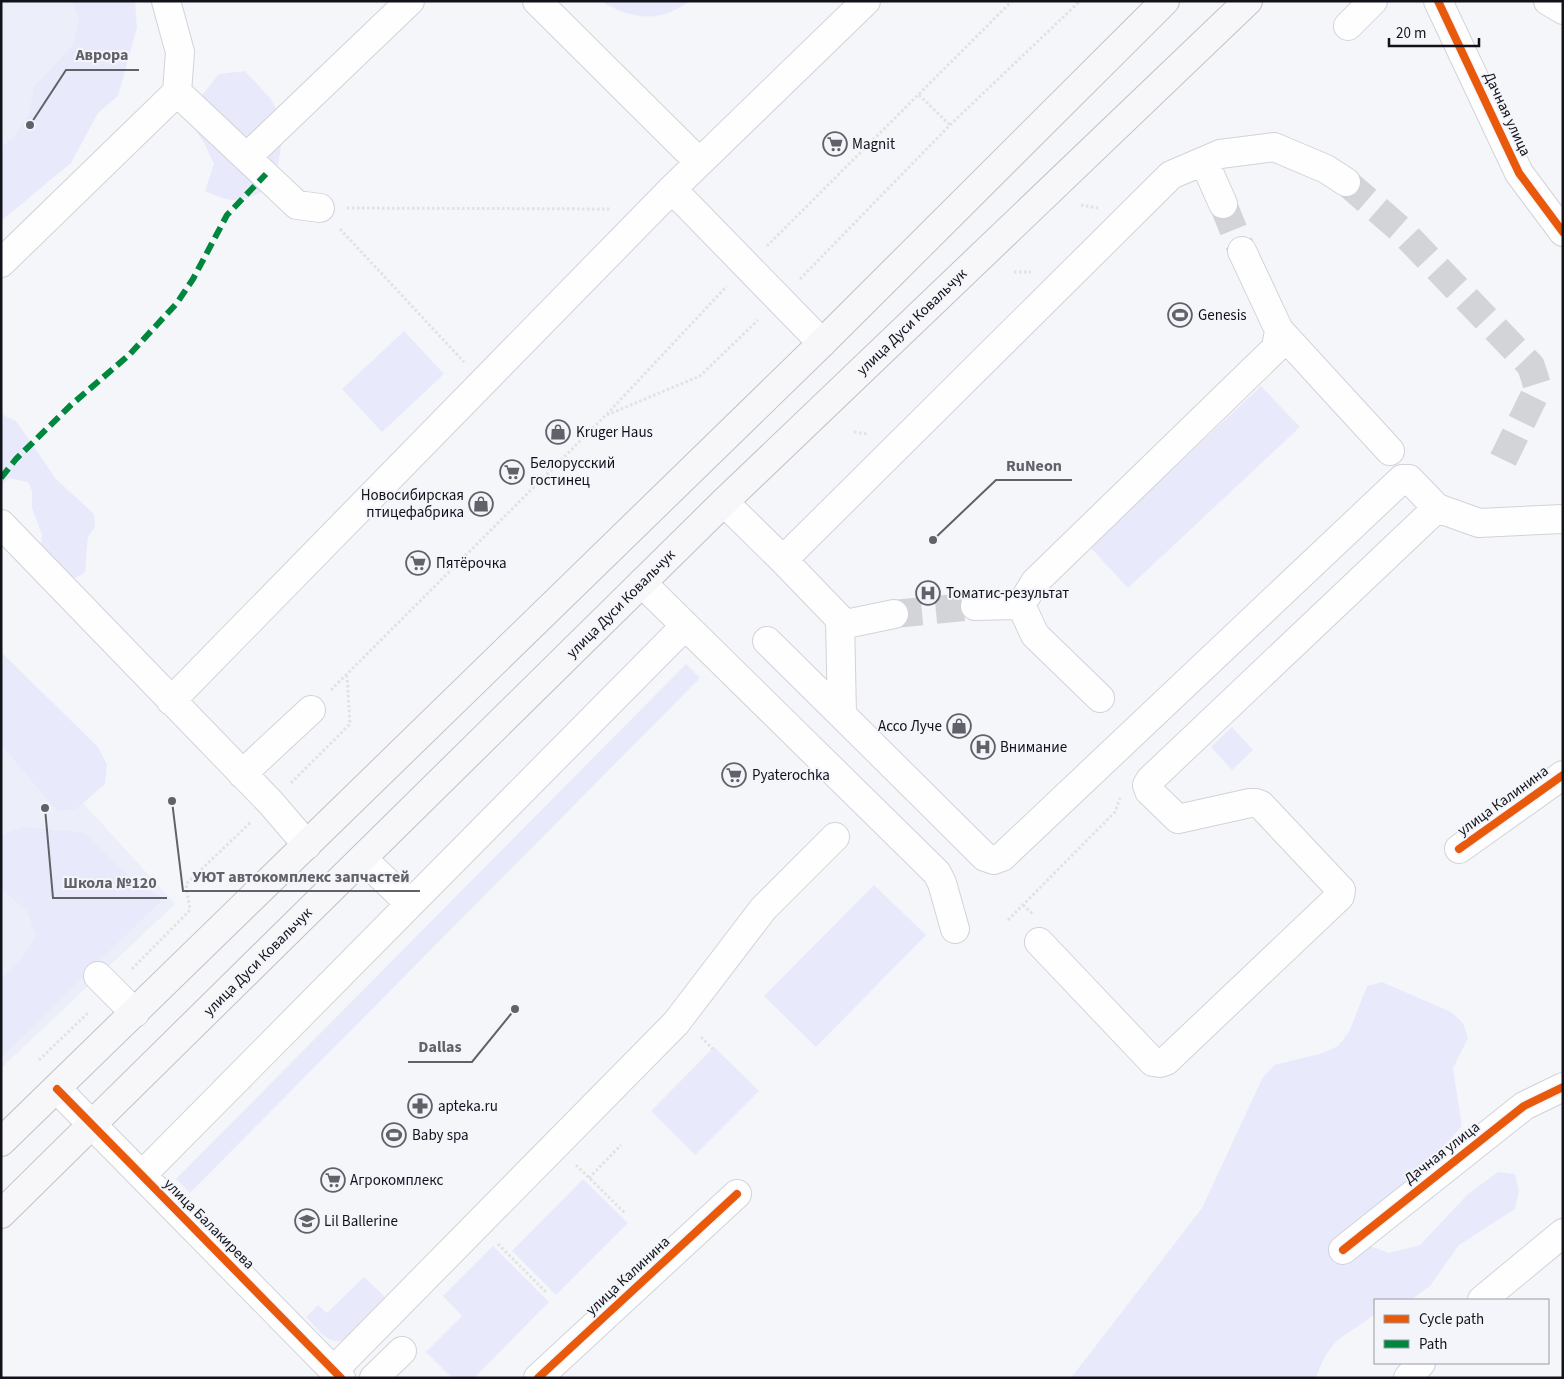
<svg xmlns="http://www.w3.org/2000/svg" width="1564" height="1379" font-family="'Source Sans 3',sans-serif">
	<rect width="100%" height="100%" fill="#f5f6f9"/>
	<!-- built -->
	<path fill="#eceefa" d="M1 1H90L116 75 1 174Z
		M1 713 175 904 1 1068Z"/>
	<!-- green -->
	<path fill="#e8eafc" d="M71 1H135L137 28 118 96 98 113 71 163 1 221V147L14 137 29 114 34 87 73 45 79 17Z
		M601 1H689C662 23 630 20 601 1Z
		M245 71C253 80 261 88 269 97 289 123 281 159 271 187 242 202 235 205 205 191L214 164 204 143 193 127 203 94 219 74Z
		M404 331 444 374 382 432 342 389Z
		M1261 386 1300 427 1128 588 1090 547Z
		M1 414 16 421 56 479 94 514 95 527 88 537 85 572 76 578 53 574 40 552 42 535 32 508V491L28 482 9 478 1 486Z
		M1 652 98 747 107 765 105 784 76 809 57 811 1 744Z
		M686 664 700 678 190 1193 176 1179Z
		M1232 727 1253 750 1232 770 1211 747Z
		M25 827 84 833 139 886 164 898 1 1058V978L21 960 36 936 27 911 1 889V835Z
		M874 885 926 935 816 1047 764 996Z
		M1382 982 1451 1012 1463 1023 1468 1038 1453 1068 1462 1126 1356 1247H1373L1389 1253 1420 1245 1468 1194 1498 1172 1515 1174 1519 1190 1515 1209 1459 1245 1430 1286 1412 1299 1375 1300V1314C1343 1339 1331 1335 1316 1378H1071L1202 1208 1262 1079 1274 1065 1323 1053 1338 1046 1349 1032 1367 986Z
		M714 1047 759 1091 695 1155 651 1111Z
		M583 1179 628 1223 556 1295 512 1251Z
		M493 1246 549 1302 474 1378H452L426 1352 462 1316 443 1296Z
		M364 1277 385 1297 343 1340C328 1346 316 1327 306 1317L318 1305 327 1313Z"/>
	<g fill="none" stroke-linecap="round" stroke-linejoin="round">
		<!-- minor-tunnel -->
		<path stroke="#d3d4d8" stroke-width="28" stroke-dasharray="28 14" stroke-linecap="butt" d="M1346 182 1401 230 1531 366 1538 388 1501 464
			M1223 204 1242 251
			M894 614 975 606"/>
		<!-- minor casing -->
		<g stroke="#d2d3da" stroke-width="30">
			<path id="minor" d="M537 1 699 162
				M1438 1 1519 173 1563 232
				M1548 1 1563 10
				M1348 26 1373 1
				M177 92 297 205 320 208
				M247 157 410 1
				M1204 161 1223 204
				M672 189 822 343
				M1242 251 1279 330 1390 451
				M1 263 177 92 180 52 166 1
				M724 502 783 560 1171 175 1220 154 1274 147 1326 169 1346 182
				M1437 508 1479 523 1563 519
				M1 524 271 803 307 845
				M783 560 840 619 842 715 985 857 994 860 1002 857 1402 479H1409L1437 508 1150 780 1147 785 1149 791 1178 819 1250 803H1256L1261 805 1341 890 1340 896 1166 1061 1160 1063 1153 1062 1039 942
				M642 583 937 873 942 883 955 929
				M975 606 1021 605
				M841 625 894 614
				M767 641 842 715
				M1100 698 1035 635 1021 605 1035 582 1276 348 1279 330
				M171 701 672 189 866 1
				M242 774 311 710
				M1459 849 1563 775
				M363 859 410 904
				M98 976 135 1013
				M57 1089 341 1378
				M142 1175 685 626
				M1343 1250 1524 1106 1563 1087
				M1482 1300 1563 1233
				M334 1370 676 1023 763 909 835 837
				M374 1378 402 1351
				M538 1378 737 1194
				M1408 1378 1421 1363"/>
		</g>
		<!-- major casing -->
		<g stroke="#c1c2c8" stroke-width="30">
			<path id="major" d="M1 1142 822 343 1165 1
				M1 1214 724 502 1248 1"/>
		</g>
		<!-- path -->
		<path stroke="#e1e2e3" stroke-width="3" stroke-dasharray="2.5 2.5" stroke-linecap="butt" d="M919 95 950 125
			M1081 205 1098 208
			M347 208 611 209
			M340 229 464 362
			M767 246 1012 1
			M1014 272H1031
			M800 279 950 125 1080 1
			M607 415 700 376 758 320
			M854 432 868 434
			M331 690 606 415 727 286
			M291 783 350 724 347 676
			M1023 905 1034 915
			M1008 920 1115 812 1120 798
			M132 969 190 910 186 884 251 822
			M701 1037 713 1049
			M39 1060 89 1012
			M576 1165 626 1214
			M589 1178 621 1145
			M498 1244 547 1293"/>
		<!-- minor -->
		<use href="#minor" stroke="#fefefe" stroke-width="28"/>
		<!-- major -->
		<use href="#major" stroke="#f7f7f9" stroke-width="28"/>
		<!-- quiet -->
		<path stroke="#00873e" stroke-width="6" stroke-dasharray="12 6" stroke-linecap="butt" d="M1 478 16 459 71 405 129 355 177 303 193 279 227 215 266 174"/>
		<!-- cycleway casing -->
		<g stroke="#f4f5fa" stroke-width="11">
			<path id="cycleway" d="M1438 1 1519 173 1563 232
				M1459 849 1563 775
				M57 1089 341 1378
				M1343 1250 1524 1106 1563 1087
				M538 1378 737 1194"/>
		</g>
		<!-- cycleway -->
		<use href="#cycleway" stroke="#e8590c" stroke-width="8"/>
	</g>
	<!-- icons -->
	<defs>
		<g id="supermarket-ring" transform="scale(1.25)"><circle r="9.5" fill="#f4f5fa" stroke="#616269" stroke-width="1.5"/><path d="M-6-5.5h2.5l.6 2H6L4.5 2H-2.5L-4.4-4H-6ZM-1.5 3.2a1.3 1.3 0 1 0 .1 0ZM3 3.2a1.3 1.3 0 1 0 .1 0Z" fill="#616269"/></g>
		<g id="stadium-ring" transform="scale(1.25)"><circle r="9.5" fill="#f4f5fa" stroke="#616269" stroke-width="1.5"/><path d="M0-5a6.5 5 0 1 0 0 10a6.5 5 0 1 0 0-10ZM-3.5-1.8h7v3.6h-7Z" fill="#616269"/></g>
		<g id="shop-ring" transform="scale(1.25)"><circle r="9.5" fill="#f4f5fa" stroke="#616269" stroke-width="1.5"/><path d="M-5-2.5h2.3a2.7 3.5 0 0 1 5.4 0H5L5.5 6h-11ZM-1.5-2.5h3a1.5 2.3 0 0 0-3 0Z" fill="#616269"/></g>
		<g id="hospital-ring" transform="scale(1.25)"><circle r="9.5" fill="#f4f5fa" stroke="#616269" stroke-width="1.5"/><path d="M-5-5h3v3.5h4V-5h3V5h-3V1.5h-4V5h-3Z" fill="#616269"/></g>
		<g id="pharmacy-ring" transform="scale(1.25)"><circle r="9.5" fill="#f4f5fa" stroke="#616269" stroke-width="1.5"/><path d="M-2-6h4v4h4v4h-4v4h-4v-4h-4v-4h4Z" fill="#616269"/></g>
		<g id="school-ring" transform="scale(1.25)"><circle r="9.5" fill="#f4f5fa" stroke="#616269" stroke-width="1.5"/><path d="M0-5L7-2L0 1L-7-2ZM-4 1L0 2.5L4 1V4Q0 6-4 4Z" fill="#616269"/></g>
	</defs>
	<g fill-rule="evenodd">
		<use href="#supermarket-ring" x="835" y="144"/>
		<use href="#stadium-ring" x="1180" y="315"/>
		<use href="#shop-ring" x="558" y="432"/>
		<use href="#supermarket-ring" x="512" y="472"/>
		<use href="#shop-ring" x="481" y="504"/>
		<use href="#supermarket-ring" x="418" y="563"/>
		<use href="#hospital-ring" x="928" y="593"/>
		<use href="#shop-ring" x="959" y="726"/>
		<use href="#hospital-ring" x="983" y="747"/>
		<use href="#supermarket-ring" x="734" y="775"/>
		<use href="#pharmacy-ring" x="420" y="1106"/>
		<use href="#stadium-ring" x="394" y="1135"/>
		<use href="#supermarket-ring" x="333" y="1180"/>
		<use href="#school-ring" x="307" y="1221"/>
	</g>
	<g text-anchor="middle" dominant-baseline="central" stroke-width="4" stroke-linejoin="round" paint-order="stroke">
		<!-- street labels -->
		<g font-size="15" fill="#12121b" stroke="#f4f5fa">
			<text transform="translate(1507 114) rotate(65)">Дачная улица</text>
			<text transform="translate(912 322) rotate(-44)">улица Дуси Ковальчук</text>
			<text transform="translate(621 604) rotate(-45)">улица Дуси Ковальчук</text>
			<text transform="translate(1503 801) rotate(-36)">улица Калинина</text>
			<text transform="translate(258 962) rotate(-45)">улица Дуси Ковальчук</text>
			<text transform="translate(1442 1153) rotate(-38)">Дачная улица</text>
			<text transform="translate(209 1224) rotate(45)">улица Балакирева</text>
			<text transform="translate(628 1276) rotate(-43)">улица Калинина</text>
		</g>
		<!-- poi labels -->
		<g font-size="15" fill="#12121b" stroke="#f4f5fa" text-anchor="start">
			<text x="852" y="144">Magnit</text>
			<text x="1198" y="315">Genesis</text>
			<text x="576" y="432">Kruger Haus</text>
			<text x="530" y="463">Белорусский<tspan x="530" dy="17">гостинец</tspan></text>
			<text x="464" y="495" text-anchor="end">Новосибирская<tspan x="464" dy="17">птицефабрика</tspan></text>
			<text x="436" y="563">Пятёрочка</text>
			<text x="946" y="593">Томатис-результат</text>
			<text x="942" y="726" text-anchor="end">Ассо Луче</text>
			<text x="1000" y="747">Внимание</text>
			<text x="752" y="775">Pyaterochka</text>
			<text x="438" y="1106">apteka.ru</text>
			<text x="412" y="1135">Baby spa</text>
			<text x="350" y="1180">Агрокомплекс</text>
			<text x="324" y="1221">Lil Ballerine</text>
		</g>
	</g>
	<!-- callouts -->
	<path fill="none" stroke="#616269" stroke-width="2" d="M30 125L66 70H139M933 540L996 480H1072M172 801L183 891H420M45 808L53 898H167M515 1009L472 1062H408"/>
	<g fill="#616269" stroke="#f4f5fa" stroke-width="2">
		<circle cx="30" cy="125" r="5"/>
		<circle cx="933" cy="540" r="5"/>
		<circle cx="172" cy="801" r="5"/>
		<circle cx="45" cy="808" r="5"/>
		<circle cx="515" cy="1009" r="5"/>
	</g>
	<g font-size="16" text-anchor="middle" font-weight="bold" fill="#616269" stroke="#f4f5fa" stroke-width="4" stroke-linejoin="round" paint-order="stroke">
		<text x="102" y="60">Аврора</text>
		<text x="1034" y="471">RuNeon</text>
		<text x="301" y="882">УЮТ автокомплекс запчастей</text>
		<text x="110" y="888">Школа №120</text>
		<text x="440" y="1052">Dallas</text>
	</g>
	<!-- border -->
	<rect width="1564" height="1379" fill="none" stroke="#12121b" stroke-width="5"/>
	<!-- legend -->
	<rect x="1374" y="1299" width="175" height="65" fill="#f4f5fa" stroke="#9a9aa1"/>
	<rect x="1384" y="1315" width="25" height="8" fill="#e8590c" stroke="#9a9aa1"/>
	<text x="1419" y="1324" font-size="15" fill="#12121b">Cycle path</text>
	<rect x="1384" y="1340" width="25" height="8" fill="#00873e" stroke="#9a9aa1"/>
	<text x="1419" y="1349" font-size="15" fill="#12121b">Path</text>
	<!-- scale -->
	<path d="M1389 38v8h90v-8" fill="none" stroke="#12121b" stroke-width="2.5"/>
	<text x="1396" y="38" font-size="15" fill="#12121b" stroke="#f4f5fa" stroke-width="4" paint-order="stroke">20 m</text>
</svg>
